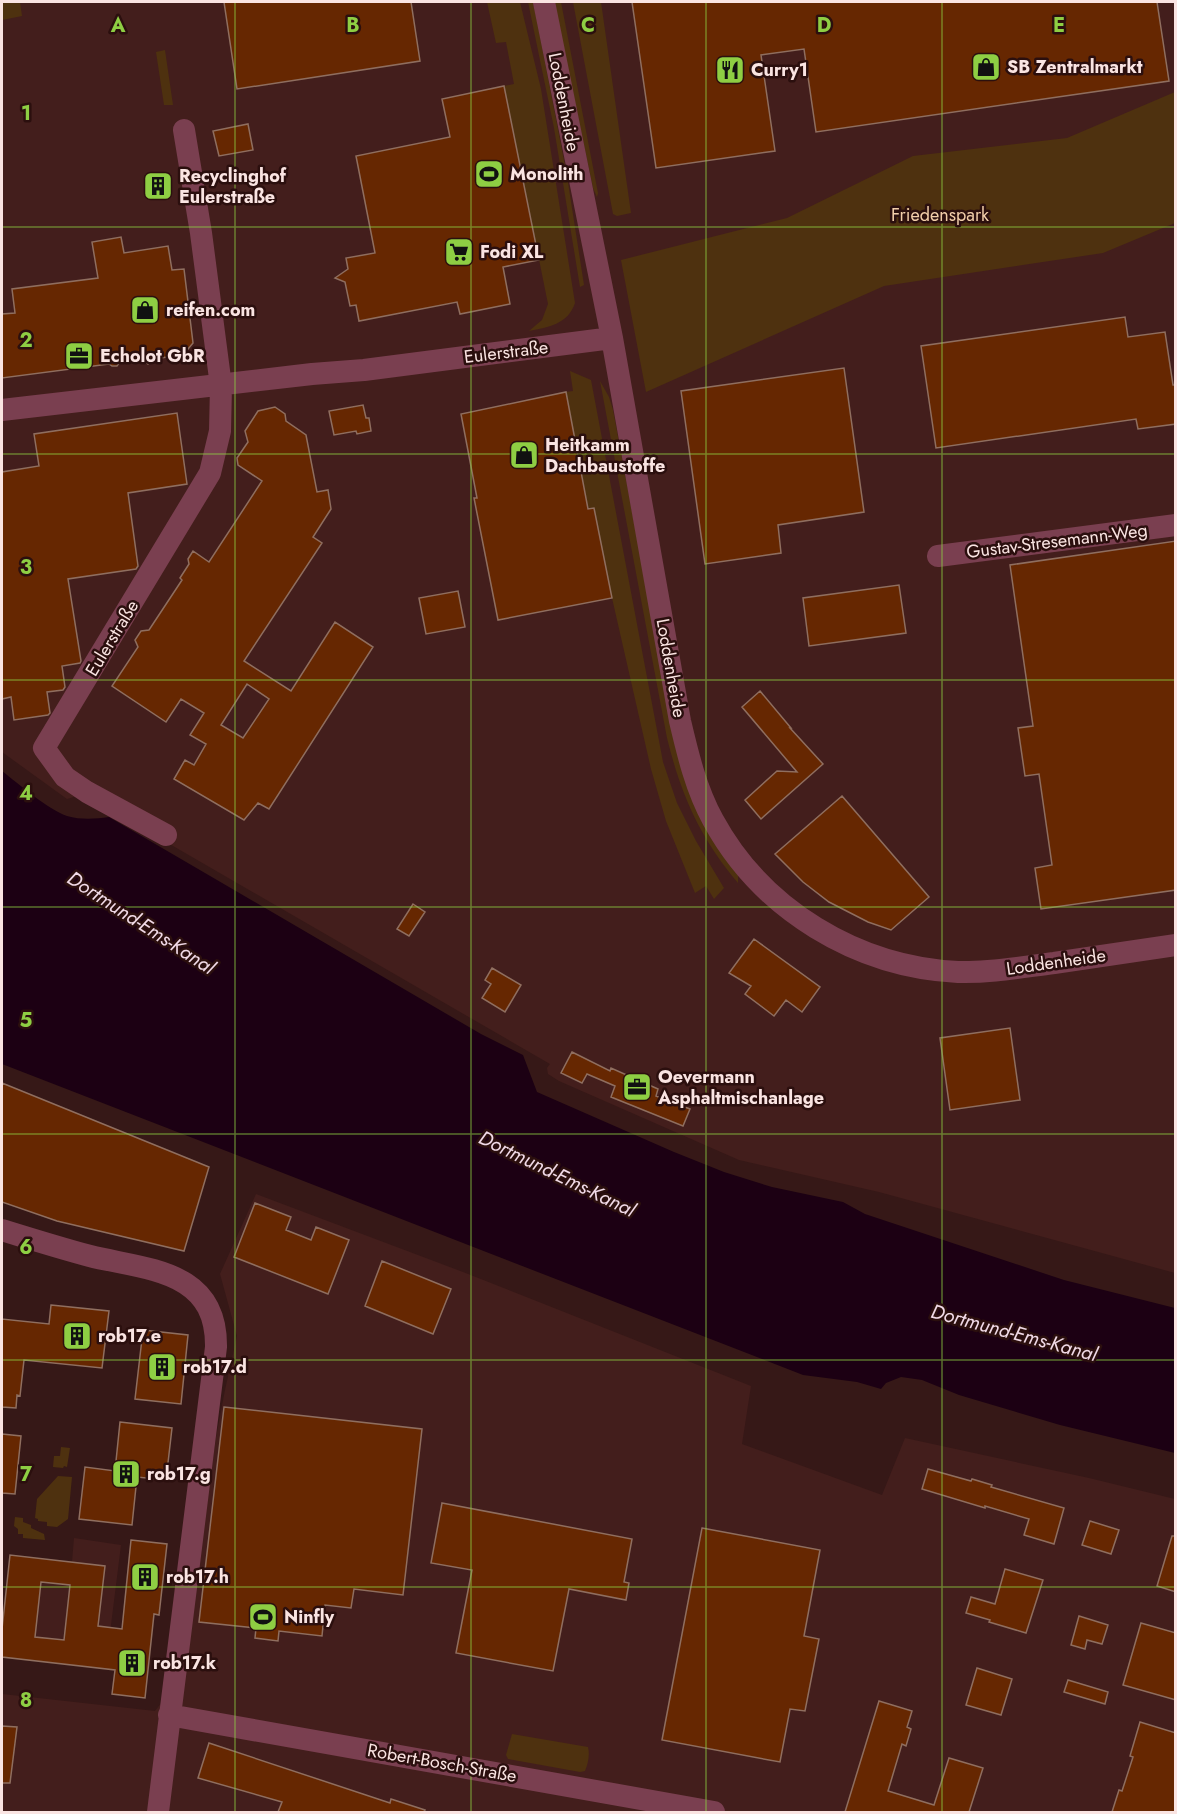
<svg xmlns="http://www.w3.org/2000/svg" width="1177" height="1814" font-family="Jost,sans-serif">
	<rect width="100%" height="100%" fill="#361817"/>
	<!-- built -->
	<path fill="#431e1c" d="M2 2H1175V1273L879 1192 739 1160 559 1081 548 1074 547 1068 550 1064 161 839 77 796 67 799 2 752Z
		M256 1194 463 1272 751 1386 742 1444 882 1495 905 1438 1089 1478 1175 1499V1812H2V1694L155 1711 183 1675 216 1437 225 1390 237 1336 220 1274Z
		M74 1538 121 1545 110 1633 93 1667 2 1657V1629L10 1555 72 1562Z"/>
	<!-- green -->
	<path fill="#4e310f" d="M2 2H20L22 16 2 20Z
		M487 2H520L541 89 575 303C568 324 549 327 529 331L542 320 548 304 504 86 514 84 506 42 496 43Z
		M528 2H533L536 16 567 176 584 285 580 287 554 128Z
		M554 2H561L598 193 597 197 593 188Z
		M573 2H601L631 213 617 216 613 214Z
		M165 50 173 105H164L156 52Z
		M1175 92V223L1103 253 884 286 646 392 621 260 787 218 913 156 1067 138Z
		M570 371 591 380 663 762 677 803 696 841 724 888 714 899 706 886 695 893 666 821 651 769 612 598 594 508 589 509 587 502 566 392 573 391Z
		M600 381 609 397 613 410 657 644 738 875V883C700 838 681 795 667 738Z
		M61 1447 70 1448 67 1467 64 1466 63 1468 53 1467 54 1456H60Z
		M58 1476 72 1477 68 1519 57 1527 47 1526V1522L38 1521V1519L35 1518 37 1499Z
		M15 1517 23 1518V1522L31 1525V1528L44 1534 45 1540 23 1538V1534H18V1529L14 1526Z
		M512 1734 588 1747C590 1755 588 1764 585 1771L580 1772 508 1759 506 1755Z"/>
	<!-- water -->
	<path fill="#1c0013" d="M2 771C19 784 47 809 67 816 81 820 95 819 109 817L481 1034 523 1055 537 1092 674 1152 724 1172 772 1187 843 1202 865 1214 1064 1280 1175 1308V1453L1060 1425 959 1395 922 1380 901 1377 886 1383 881 1389 857 1382 803 1375 2 1064Z"/>
	<!-- building -->
	<path fill="#662701" stroke="#8f6e5f" stroke-width="1.5" fill-rule="evenodd" d="M224 2H411L420 61 237 89Z
		M632 2H1157L1169 81 816 132 804 49 761 55 775 151 656 168Z
		M504 86 539 260 503 267 510 304 460 314 457 302 359 321 356 305 350 306 345 282 335 278 348 269 346 258 375 253 356 156 450 137 442 99Z
		M248 124 253 150 219 156 213 131Z
		M121 237 124 253 168 246 172 270 184 269 193 343 183 355 152 359 148 364 142 360 119 363 117 366H112L109 364 2 378V314L15 313 12 289 98 278 92 242Z
		M1125 317 1128 337 1165 332 1173 385H1176V424L1138 429 1136 419 936 448 921 346Z
		M844 368 864 512 778 525 781 553 705 564 681 391Z
		M566 392 588 509 594 508 612 598 498 620 474 498H477L461 414Z
		M363 405 366 418H369L371 431 357 434 356 431 334 435 329 411Z
		M275 407 285 414 286 421 306 435 317 492 328 490 331 509 313 537 322 543 244 661 291 691 335 622 373 647 269 809 258 803 244 820 174 779 185 760 194 765 206 744 190 735 204 713 181 699 166 722 112 686 138 647 135 640 141 631 149 630 182 580 180 578 189 564 188 559 193 551 209 562 262 481 238 465 237 458 248 442 245 431 258 411ZM247 684 269 699 243 738 221 725Z
		M177 413 187 484 128 493 138 566 136 569 68 579 81 661 80 663 62 666 65 687 63 690 47 692 50 713 48 715 14 720 11 697 2 699V472L39 466 34 434Z
		M1176 541V890L1041 909 1035 868 1052 865 1039 774 1025 776 1018 728 1033 726 1010 565Z
		M899 585 906 633 809 646 803 598Z
		M458 591 465 627 426 634 419 598Z
		M760 691 791 728H790L823 764 761 819 745 800 777 771 797 772 742 707Z
		M842 796 929 897 891 930 868 922 829 902 803 882 775 854Z
		M413 904 425 912 409 936 397 929Z
		M754 939 820 987 802 1012 786 1000 774 1016 745 994 751 986 729 973Z
		M492 968 521 985 505 1012 482 998 491 984 485 980Z
		M1010 1028 1020 1100 950 1110 940 1038Z
		M572 1052 610 1071 611 1068 658 1089 656 1096 690 1109 683 1126 611 1097 615 1086 587 1074 582 1083 561 1073Z
		M2 1083 209 1167 184 1251 57 1221 2 1202Z
		M255 1203 291 1217 286 1230 311 1240 316 1227 349 1240 328 1294 234 1257Z
		M382 1261 451 1289 433 1334 365 1306Z
		M51 1305 109 1311 102 1368 24 1360 20 1396 17 1395 16 1408 2 1407V1319L49 1324Z
		M143 1330 188 1335 181 1404 135 1399Z
		M224 1407 422 1429 403 1595 354 1589 351 1608 325 1605 322 1636 279 1631 278 1641 255 1638 256 1628 199 1622Z
		M120 1422 172 1428 166 1480 137 1477 132 1525 79 1519 85 1467 115 1471Z
		M2 1434 21 1436 15 1494 2 1493Z
		M928 1469 971 1481 972 1479 992 1485 991 1487 1064 1508 1054 1544 1024 1535 1029 1519 985 1506V1508L922 1489Z
		M442 1503 632 1539 624 1582 629 1583 626 1600 569 1589 553 1671 456 1653 472 1570 431 1563Z
		M1090 1521 1119 1530 1111 1554 1082 1545Z
		M702 1528 820 1550 804 1636 819 1639 805 1711 790 1709 780 1762 662 1740Z
		M1172 1536H1176V1592L1157 1586Z
		M131 1540 167 1544 159 1615 154 1614 145 1698 112 1694 115 1670 2 1657V1629L10 1555 105 1566 98 1626 122 1629ZM41 1582 70 1585 64 1640 35 1637Z
		M1005 1569 1043 1580 1026 1633 989 1622 990 1620 966 1613 971 1597 995 1604Z
		M1079 1616 1108 1625 1102 1644 1087 1640 1085 1649 1071 1645Z
		M1141 1623 1176 1633V1700L1123 1685Z
		M977 1668 1012 1679 1001 1715 966 1705Z
		M1068 1680 1108 1692 1105 1704 1064 1692Z
		M879 1701 912 1711 907 1727 911 1729 906 1746 902 1744 888 1791 934 1805 949 1758 983 1768 969 1812H845Z
		M1140 1722 1176 1733V1812H1112L1119 1790 1122 1791 1133 1757 1130 1756Z
		M2 1726 17 1727 10 1783H2Z
		M209 1743 390 1803 391 1799 425 1810 424 1812H278L282 1802 198 1778Z"/>
	<g fill="none" stroke-linecap="round" stroke-linejoin="round">
		<!-- minor -->
		<path stroke="#7a3f50" stroke-width="22" d="M544 2 612 338 680 721C688 755 696 789 713 820 762 910 857 967 958 972 990 973 1022 967 1054 963 1094 957 1135 951 1176 945
			M2 410 312 374 364 370 612 338
			M938 556 1176 525
			M166 835 87 792 65 777 44 748 210 473 220 431 221 386 201 233 184 130
			M2 1230C31 1239 60 1248 90 1256 146 1270 217 1269 216 1347L158 1812
			M169 1715 714 1812"/>
	</g>
	<!-- grid -->
	<path fill="none" stroke="#8ece43" stroke-width="1.5" stroke-opacity="0.55" d="M235 2V1812M471 2V1812M706 2V1812M942 2V1812M2 227H1176M2 454H1176M2 680H1176M2 907H1176M2 1134H1176M2 1360H1176M2 1587H1176"/>
	<!-- icons -->
	<defs>
		<g id="shop-square" transform="scale(1.5)"><rect x="-9" y="-9" width="18" height="18" rx="4" fill="#8ece43" stroke="#2b0f0e"/><path d="M-5-2.5h2.3a2.7 3.5 0 0 1 5.4 0H5L5.5 6h-11ZM-1.5-2.5h3a1.5 2.3 0 0 0-3 0Z" fill="#111"/></g>
		<g id="restaurant-square" transform="scale(1.5)"><rect x="-9" y="-9" width="18" height="18" rx="4" fill="#8ece43" stroke="#2b0f0e"/><path d="M-5-6h1v4h1v-4h1v4h1v-4h1v5L-1.5 .5V6h-2V.5L-5-1ZM5-6V6H3V1.5H1.5Q1.5-4 5-6Z" fill="#111"/></g>
		<g id="stadium-square" transform="scale(1.5)"><rect x="-9" y="-9" width="18" height="18" rx="4" fill="#8ece43" stroke="#2b0f0e"/><path d="M0-5a6.5 5 0 1 0 0 10a6.5 5 0 1 0 0-10ZM-3.5-1.8h7v3.6h-7Z" fill="#111"/></g>
		<g id="building-square" transform="scale(1.5)"><rect x="-9" y="-9" width="18" height="18" rx="4" fill="#8ece43" stroke="#2b0f0e"/><path d="M-4-6H4V6H1V3H-1V6H-4ZM-2.5-4.3h1.7v1.8h-1.7ZM.8-4.3h1.7v1.8H.8ZM-2.5-1h1.7V.8h-1.7ZM.8-1h1.7V.8H.8Z" fill="#111"/></g>
		<g id="supermarket-square" transform="scale(1.5)"><rect x="-9" y="-9" width="18" height="18" rx="4" fill="#8ece43" stroke="#2b0f0e"/><path d="M-6-5.5h2.5l.6 2H6L4.5 2H-2.5L-4.4-4H-6ZM-1.5 3.2a1.3 1.3 0 1 0 .1 0ZM3 3.2a1.3 1.3 0 1 0 .1 0Z" fill="#111"/></g>
		<g id="office-square" transform="scale(1.5)"><rect x="-9" y="-9" width="18" height="18" rx="4" fill="#8ece43" stroke="#2b0f0e"/><path d="M-6-3h4V-5.5h4V-3h4V5H-6ZM-1-4.5V-3h2v-1.5ZM-6 0V1H6V0Z" fill="#111"/></g>
	</defs>
	<g fill-rule="evenodd">
		<use href="#shop-square" x="986" y="67"/>
		<use href="#restaurant-square" x="730" y="70"/>
		<use href="#stadium-square" x="489" y="174"/>
		<use href="#building-square" x="158" y="186"/>
		<use href="#supermarket-square" x="459" y="252"/>
		<use href="#shop-square" x="145" y="310"/>
		<use href="#office-square" x="79" y="356"/>
		<use href="#shop-square" x="524" y="455"/>
		<use href="#office-square" x="637" y="1087"/>
		<use href="#building-square" x="77" y="1336"/>
		<use href="#building-square" x="162" y="1367"/>
		<use href="#building-square" x="126" y="1474"/>
		<use href="#building-square" x="145" y="1577"/>
		<use href="#stadium-square" x="263" y="1617"/>
		<use href="#building-square" x="132" y="1663"/>
	</g>
	<g text-anchor="middle" dominant-baseline="central" stroke-width="5" stroke-linejoin="round" paint-order="stroke">
		<!-- poi labels -->
		<g font-size="18" font-weight="bold" fill="#fae4e2" stroke="#2b0f0e" text-anchor="start">
			<text x="1007" y="67">SB Zentralmarkt</text>
			<text x="751" y="70">Curry1</text>
			<text x="510" y="174">Monolith</text>
			<text x="179" y="176">Recyclinghof<tspan x="179" dy="21">Eulerstraße</tspan></text>
			<text x="480" y="252">Fodi XL</text>
			<text x="166" y="310">reifen.com</text>
			<text x="100" y="356">Echolot GbR</text>
			<text x="545" y="445">Heitkamm<tspan x="545" dy="21">Dachbaustoffe</tspan></text>
			<text x="658" y="1077">Oevermann<tspan x="658" dy="21">Asphaltmischanlage</tspan></text>
			<text x="98" y="1336">rob17.e</text>
			<text x="183" y="1367">rob17.d</text>
			<text x="147" y="1474">rob17.g</text>
			<text x="166" y="1577">rob17.h</text>
			<text x="284" y="1617">Ninfly</text>
			<text x="153" y="1663">rob17.k</text>
		</g>
		<!-- street labels -->
		<g font-size="18" fill="#fae4e2" stroke="#2b0f0e">
			<text transform="translate(564 102) rotate(79)">Loddenheide</text>
			<text transform="translate(506 352) rotate(-7)">Eulerstraße</text>
			<text transform="translate(1057 541) rotate(-7)">Gustav-Stresemann-Weg</text>
			<text transform="translate(112 638) rotate(-59)">Eulerstraße</text>
			<text transform="translate(671 668) rotate(80)">Loddenheide</text>
			<text transform="translate(1056 962) rotate(-8)">Loddenheide</text>
			<text transform="translate(442 1763) rotate(10)">Robert-Bosch-Straße</text>
		</g>
		<!-- park labels -->
		<g font-size="18" fill="#f2ceaa" stroke="#2b0f0e">
			<text x="940" y="215">Friedenspark</text>
		</g>
		<!-- water labels -->
		<g font-size="20" font-style="italic" fill="#f1dae7" stroke="#2b0f0e">
			<text transform="translate(141 923) rotate(33)">Dortmund-Ems-Kanal</text>
			<text transform="translate(557 1174) rotate(26)">Dortmund-Ems-Kanal</text>
			<text transform="translate(1014 1333) rotate(15)">Dortmund-Ems-Kanal</text>
		</g>
	</g>
	<g font-size="20" text-anchor="middle" font-weight="bold" fill="#8ece43" stroke="#2b0f0e" stroke-width="5" stroke-linejoin="round" paint-order="stroke">
		<text x="118" y="32">A</text>
		<text x="353" y="32">B</text>
		<text x="588" y="32">C</text>
		<text x="824" y="32">D</text>
		<text x="1059" y="32">E</text>
		<text x="26" y="120">1</text>
		<text x="26" y="347">2</text>
		<text x="26" y="574">3</text>
		<text x="26" y="800">4</text>
		<text x="26" y="1027">5</text>
		<text x="26" y="1254">6</text>
		<text x="26" y="1481">7</text>
		<text x="26" y="1707">8</text>
	</g>
	<!-- border -->
	<rect width="1177" height="1814" fill="none" stroke="#fae4e2" stroke-width="6"/>
</svg>
